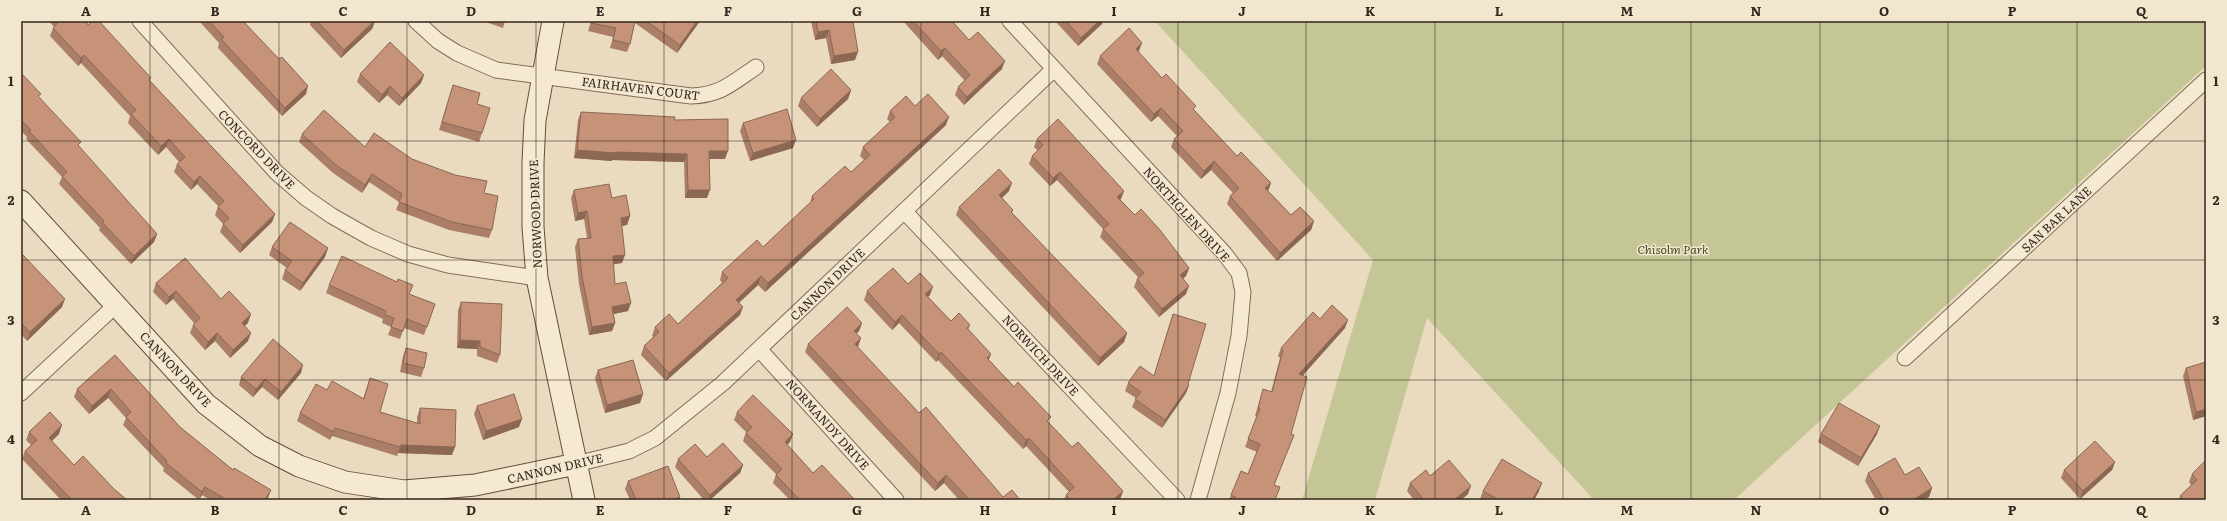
<svg xmlns="http://www.w3.org/2000/svg" width="2227" height="521" font-family="Literata,serif">
	<rect width="100%" height="100%" fill="#eadbc0"/>
	<!-- green -->
	<path fill="#c4c795" d="M1155 21H2206V66L1734 500H1594L1427 318 1375 500H1302L1373 260Z"/>
	<g fill="none" stroke-linecap="round" stroke-linejoin="round">
		<!-- street casing -->
		<g stroke="#826c59" stroke-width="17">
			<path id="street" d="M140 21 277 173 306 198 332 216 371 238 408 254 448 265 537 278
				M416 21 438 41 457 53 496 70 691 96C721 95 732 83 756 67
				M1010 21 1224 253 1239 273 1243 292 1239 336 1228 393 1198 500
				M904 211 1177 500
				M759 349 896 500
				M1905 358 2206 80
				M21 393 116 305
				M576 464 629 451 655 438 723 383 1054 69"/>
		</g>
		<!-- secondary casing -->
		<g stroke="#634d3d" stroke-width="23">
			<path id="secondary" d="M553 21 535 120 533 163V227L537 278 584 500
				M21 201 206 404 260 446 299 466 345 482 404 491 475 485 576 464"/>
		</g>
		<!-- street -->
		<use href="#street" stroke="#f6e9d2" stroke-width="15"/>
		<!-- secondary -->
		<use href="#secondary" stroke="#f6e9d2" stroke-width="21"/>
	</g>
	<!-- wall -->
	<path fill="#aa7e67" d="M49 21H85L150 81 275 214 272 222 240 253 220 232 223 224 215 215 218 206 197 184 191 190 174 172 177 164 179 162 166 147 158 155 128 123 130 116 81 63 78 66 50 36 53 28 54 27Z
		M199 21H243L306 94 282 116 218 48 219 43Z
		M311 21H375L372 29 341 58 310 25Z
		M483 21H505L503 28Z
		M591 21H700L677 53 635 23 630 44 627 52 610 48 613 37 588 31Z
		M811 21H853L855 60 831 64 826 38 815 40Z
		M903 21H952L969 40 1002 69 964 105 955 95 958 87 965 81 942 56 938 60Z
		M1055 21H1103L1102 24 1078 46Z
		M1139 51 1138 52 1162 78 1194 110 1237 156 1271 183 1268 191 1291 215 1314 221 1311 230 1277 261 1227 204 1230 196 1233 193 1211 170 1201 179 1171 147 1174 139 1177 136 1158 116 1151 122 1097 64 1100 56Z
		M21 73 39 97 79 147 157 234 154 242 131 264 99 230 100 228 59 184 62 177 26 139 27 137 21 131Z
		M360 74 424 75 421 83 399 106 387 95 379 103 357 82Z
		M453 85 477 104 482 133 479 142 439 130Z
		M851 90 848 99 817 127 798 106 801 98Z
		M915 106 946 125 765 292 758 285 739 303 740 315 666 381 641 355 644 346 654 337 652 336 655 327 678 324 722 283 720 280 722 272 763 247 810 203 812 196 851 172 864 160 860 156 863 147 890 122 887 119 890 111Z
		M581 112 674 120 725 159H709L707 198H685L684 162 612 160V161L574 158 578 120Z
		M743 123 793 148 750 161 740 131Z
		M302 134 365 147 412 159 484 193 492 230 489 238 449 230 396 210 399 202 369 182 362 193 333 173 299 142Z
		M1037 139 1124 191 1120 199 1135 215 1189 268 1186 276 1183 279 1186 294 1159 317 1134 287 1137 279 1138 277 1100 237 1103 229 1057 180 1050 186 1029 164 1032 156 1038 151 1034 147Z
		M574 190 612 198 630 216 627 225 622 226V263L613 264 615 284 628 311 613 314 615 323 612 331 589 335 579 284 575 247 578 239 587 238 584 219 575 221 571 198Z
		M1009 191 1002 198 1013 210 1012 213 1127 333 1124 342 1098 366 956 215 959 207Z
		M272 247 328 248 325 257 300 291 282 279 285 270 287 268 269 255Z
		M21 253 62 307 27 341 21 334Z
		M156 283 221 299 248 323 244 326 248 341 230 358 215 341 205 350 190 333 193 325 194 323 173 299 166 305 153 292Z
		M908 284 930 295 928 297 951 321 970 325 968 330 989 360 1072 447 1123 491 1120 499 1119 500H1064L1066 495 1069 492 1026 446 1023 449 938 360 936 362 899 323 892 330 864 300 867 291Z
		M329 285 409 294 435 304 424 335 404 328 400 339 388 335 391 327 382 323 383 319 326 293Z
		M461 302 500 355 497 363 477 356V349L457 348 458 310Z
		M1173 314 1188 384 1189 385 1186 393 1162 428 1132 407 1136 398 1125 391 1128 383 1154 375Z
		M862 323 859 331 856 334 858 347H857L919 413 1003 497 1020 500H959L944 483 935 491 805 352 808 344Z
		M1345 328 1303 375 1274 485 1275 500H1229L1231 495 1248 474 1257 452 1245 447 1257 416H1255L1263 389 1271 392 1280 358 1278 356 1281 348Z
		M406 348 424 368 421 377 400 372 403 356Z
		M115 355 180 427 268 498 267 500H210L202 495 199 500 163 471 164 468 123 425 126 418 108 398 89 414 74 397 77 389Z
		M2186 368 2206 416 2193 420 2183 376Z
		M598 370 643 394 640 403 605 413 595 378Z
		M301 373 278 400 262 387 253 397 239 385 241 377Z
		M370 378 380 412 417 424V417L420 408 452 455 398 453 397 456 332 436 330 440 297 421 300 413 327 390 363 399Z
		M477 406 519 427 483 440 474 414Z
		M737 412 790 442 787 445 813 473 855 500H790L773 483 776 474 743 441 746 432 734 420Z
		M29 432 59 434 52 441 74 465 114 489 127 500H61L22 459 25 451 31 445 26 440Z
		M1821 434H1877L1858 466 1818 442Z
		M707 457 743 465 740 473 710 500H704L675 467 678 459Z
		M2206 460V500H2179L2180 496 2191 485 2189 482 2192 474Z
		M2115 462 2112 470 2080 499 2061 478 2064 470Z
		M1868 473 1905 475 1932 488 1929 497 1923 500H1876L1865 481Z
		M1430 476 1468 494 1461 500H1414L1407 491 1410 483Z
		M628 481 680 497 679 500H630L625 489Z
		M1483 491H1539L1534 500H1482L1480 499Z"/>
	<!-- shaded-wall -->
	<path fill="#8b6754" d="M375 21 372 29 341 58 344 50Z
		M697 21H700L677 53 680 45Z
		M1099 21H1103L1102 24 1078 46 1081 38Z
		M829 30 826 38 815 40 818 32Z
		M1142 43 1139 51 1133 57 1136 49Z
		M945 48 942 56 938 60 941 51Z
		M858 52 855 60 831 64 834 56Z
		M84 55 81 63 78 66 81 58Z
		M1005 61 1002 69 964 105 967 97Z
		M424 75 421 83 399 106 402 98Z
		M308 86 306 94 282 116 285 108Z
		M390 86 387 95 379 103 382 95Z
		M851 90 848 99 817 127 820 119Z
		M1161 108 1158 116 1151 122 1154 114Z
		M949 117 946 125 765 292 768 283Z
		M169 139 166 147 158 155 161 146Z
		M796 140 793 148 750 161 753 153Z
		M577 150 687 154 684 162 612 160V161L574 158Z
		M709 151H728L725 159H706Z
		M1214 161 1211 170 1201 179 1204 171Z
		M1060 172 1057 180 1050 186 1053 178Z
		M372 174 369 182 362 193 365 185Z
		M200 176 197 184 191 190 194 182Z
		M1012 183 1009 191 996 203 999 195Z
		M1271 183 1268 191 1265 188Z
		M688 190H710L707 198H685Z
		M1124 191 1121 199 1114 205 1117 197Z
		M587 211 584 219 575 221 578 213Z
		M275 214 272 222 240 253 243 245Z
		M630 216 627 225 618 226 621 218Z
		M1314 221 1311 230 1277 261 1280 253Z
		M157 234 154 242 131 264 134 256Z
		M328 248 325 257 300 291 303 283Z
		M625 255 622 263 610 265 613 256Z
		M1189 268 1186 276 1177 283 1180 275Z
		M761 276 758 285 733 308 736 300Z
		M1189 286 1186 294 1159 317 1162 309Z
		M933 287 930 295 922 302 925 294Z
		M176 291 173 299 166 305 169 297Z
		M65 299 62 307 27 341 30 332Z
		M631 303 628 311 609 315 612 307Z
		M743 307 740 315 666 381 669 373Z
		M251 314 248 323 239 331 242 323Z
		M902 315 899 323 892 330 895 322Z
		M1348 320 1345 328 1296 383 1299 374Z
		M615 323 612 331 589 335 592 327Z
		M862 323 859 331 851 339 854 331Z
		M217 333 215 341 205 350 208 342Z
		M251 333 248 341 230 358 233 350Z
		M1127 333 1124 342 1098 366 1100 358Z
		M861 338 858 347 852 352 855 344Z
		M460 340 480 341 477 349 457 348Z
		M941 352 938 360 936 362 939 354Z
		M991 354 988 362 987 358Z
		M303 365 301 373 278 400 281 392Z
		M265 379 262 387 253 397 256 389Z
		M1189 385 1186 393 1162 428 1165 420Z
		M111 389 108 398 89 414 92 406Z
		M643 394 640 403 605 413 607 405Z
		M2206 409V416L2193 420 2196 412Z
		M522 419 519 427 483 440 486 431Z
		M62 425 59 434 46 446 49 438Z
		M1880 426 1877 434 1858 466 1861 458Z
		M335 428 332 436 330 440 333 432Z
		M793 434 790 442 782 450 785 442Z
		M1029 438 1026 446 1023 449 1026 440Z
		M401 445 455 447 452 455 398 453Z
		M2115 462 2112 470 2080 499 2083 491Z
		M743 465 740 473 710 500H708L710 495Z
		M946 475 944 483 935 491 938 483Z
		M1542 483 1539 491 1534 500H1532Z
		M1471 486 1468 494 1461 500H1454Z
		M205 487 202 495 199 500 202 492Z
		M1932 488 1929 497 1923 500H1913Z
		M271 490 268 498 267 500H265Z
		M1123 491 1120 499 1119 500H1113Z
		M680 497 679 500H672Z"/>
	<!-- building -->
	<path fill="#c69378" stroke="#8b6754" d="M59 21H85L88 25 92 21H99L151 78 149 80 275 214 243 245 223 224 229 218 218 207 224 201 200 176 194 182 177 164 185 157 169 139 161 146 131 114 136 110 84 55 81 58 53 28Z
		M209 21H243L279 59 282 57 308 86 285 108 221 39 224 37Z
		M317 21H374L344 50Z
		M592 21H635L630 44 613 40 616 28 591 23Z
		M646 21H697L680 45Z
		M816 21H853L858 52 834 56 829 30 818 32Z
		M913 21H952L969 40 978 32 1005 61 967 97 958 87 970 75 945 48 941 51Z
		M1066 21H1099L1081 38Z
		M1129 28 1142 43 1136 49 1162 78 1166 74 1196 106 1193 109 1237 156 1241 152 1271 183 1265 188 1291 215 1300 207 1314 221 1280 253 1230 196 1239 188 1214 161 1204 171 1174 139 1183 131 1161 108 1154 114 1100 56Z
		M390 42 424 75 402 98 390 86 382 95 360 74Z
		M831 69 851 90 820 119 801 98Z
		M21 73 41 94 38 96 81 142 78 145 157 234 134 256 102 222 104 221 62 176 67 172 29 131 31 130 21 120Z
		M453 85 480 93 477 104 490 108 482 133 442 122Z
		M928 94 949 117 768 283 761 276 736 300 743 307 669 373 644 346 659 332 655 327 669 314 678 324 728 278 722 272 757 240 763 247 814 199 812 196 845 166 851 172 870 155 863 147 895 117 890 111 906 96 915 106Z
		M787 109 796 140 753 153 743 123Z
		M324 110 365 147 374 133 412 159 455 175 487 181 484 193 498 196 492 230 452 222 399 202 402 194 372 174 365 185 336 165 302 134Z
		M581 112 675 117 674 120 728 119V151H709L710 190H688L687 154 615 152V153L577 150Z
		M1058 119 1124 191 1117 197 1135 215 1141 209 1160 230 1189 268 1180 275 1189 286 1162 309 1137 279 1144 273 1103 229 1109 224 1060 172 1053 178 1032 156 1043 145 1037 139Z
		M999 169 1012 183 999 195 1013 210 1011 212 1127 333 1100 358 959 207Z
		M609 184 612 198 626 195 630 216 621 218 625 255 613 256 615 284 626 282 631 303 612 307 615 323 592 327 582 276 578 239 591 238 587 211 578 213 574 190Z
		M290 222 328 248 303 283 285 270 292 261 272 247Z
		M21 253 65 299 30 332 21 323V307L22 306 21 305Z
		M342 256 397 282 398 279 413 285 409 294 435 304 427 327 407 319 403 331 391 327 394 318 385 315 386 311 329 285Z
		M185 258 221 299 229 291 251 314 242 323 251 333 233 350 217 333 208 342 193 325 200 318 176 291 169 297 156 283Z
		M893 268 908 284 920 273 933 287 925 294 951 321 959 313 970 325 967 328 991 354 987 358 1014 387 1018 382 1051 417 1047 421 1072 447 1078 442 1123 491 1113 500H1071L1066 495 1074 487 1029 438 1026 440 941 352 939 354 902 315 895 322 867 291Z
		M461 302 502 304 500 355 480 347V341L460 340Z
		M1332 305 1348 320 1299 374 1307 377 1291 434 1294 435 1274 485 1280 487 1275 500H1234L1235 497 1231 495 1241 471 1248 474 1260 444 1248 439 1260 408H1258L1263 389 1272 392 1283 350 1281 348 1313 312 1320 319Z
		M847 307 862 323 854 331 861 338 855 344 919 413 926 407 1003 497 1012 490 1020 500H970L946 475 938 483 808 344Z
		M1173 314 1206 324 1188 384 1189 385 1165 420 1135 399 1141 392 1128 383 1140 366 1154 376Z
		M273 339 303 365 281 392 265 379 256 389 241 377Z
		M406 348 427 353 424 368 403 363Z
		M115 355 180 427 233 470 234 468 271 490 265 500H227L205 487 202 492 166 463 167 461 126 417 131 412 111 389 92 406 77 389Z
		M633 360 643 394 607 405 598 370Z
		M2206 362V409L2196 412 2186 368Z
		M370 378 388 384 380 412 420 424V408L456 410 455 447 401 445 400 447 335 428 333 432 300 413 316 384 327 390 332 381 364 399Z
		M514 394 522 419 486 431 477 406Z
		M753 395 793 434 785 442 813 473 822 465 855 500H800L776 475 782 469 746 433 752 427 737 412Z
		M1839 403 1880 426 1861 458 1821 434Z
		M50 412 62 425 49 438 74 465 83 456 114 489 127 500H72L25 451 37 440 29 432Z
		M2095 441 2115 462 2083 491 2064 470Z
		M723 443 743 465 710 495 678 459 695 444 707 457Z
		M1895 458 1905 475 1919 467 1932 488 1913 500H1884L1868 473Z
		M1502 459 1542 483 1532 500H1499L1483 491Z
		M1449 460 1471 486 1454 500H1424L1410 483 1426 470 1430 476Z
		M2206 460V500H2184L2180 496 2197 480 2192 474Z
		M668 466 680 497 672 500H636L628 481Z"/>
	<!-- grid -->
	<path fill="none" stroke="#32261d" stroke-width="1" stroke-opacity="0.55" d="M150 21V500M279 21V500M407 21V500M536 21V500M664 21V500M792 21V500M921 21V500M1049 21V500M1178 21V500M1306 21V500M1435 21V500M1563 21V500M1691 21V500M1820 21V500M1948 21V500M2077 21V500M21 141H2206M21 260H2206M21 380H2206"/>
	<g text-anchor="middle" dominant-baseline="central" stroke-width="3" stroke-linejoin="round" paint-order="stroke">
		<!-- street labels -->
		<g font-size="12" fill="#32261d" stroke="#f2e6cf">
			<text transform="translate(641 88) rotate(7)">FAIRHAVEN COURT</text>
			<text transform="translate(257 149) rotate(46)">CONCORD DRIVE</text>
			<text transform="translate(535 214) rotate(-92)">NORWOOD DRIVE</text>
			<text transform="translate(1187 214) rotate(48)">NORTHGLEN DRIVE</text>
			<text transform="translate(2056 219) rotate(-43)">SAN BAR LANE</text>
			<text transform="translate(827 284) rotate(-44)">CANNON DRIVE</text>
			<text transform="translate(1041 355) rotate(47)">NORWICH DRIVE</text>
			<text transform="translate(176 369) rotate(47)">CANNON DRIVE</text>
			<text transform="translate(828 424) rotate(48)">NORMANDY DRIVE</text>
			<text transform="translate(555 468) rotate(-13)">CANNON DRIVE</text>
		</g>
		<!-- park labels -->
		<g font-size="12" font-style="italic" fill="#464d25" stroke="#f2e6cf">
			<text x="1673" y="249">Chisolm Park</text>
		</g>
	</g>
	<!-- border -->
	<rect width="2227" height="521" fill="none" stroke="#f2e6cf" stroke-width="44"/>
	<rect x="22" y="22" width="2183" height="477" fill="none" stroke="#32261d" stroke-width="1.5"/>
	<g font-size="13" text-anchor="middle" font-weight="bold" fill="#32261d">
		<text x="86" y="16">A</text>
		<text x="215" y="16">B</text>
		<text x="343" y="16">C</text>
		<text x="471" y="16">D</text>
		<text x="600" y="16">E</text>
		<text x="728" y="16">F</text>
		<text x="857" y="16">G</text>
		<text x="985" y="16">H</text>
		<text x="1114" y="16">I</text>
		<text x="1242" y="16">J</text>
		<text x="1370" y="16">K</text>
		<text x="1499" y="16">L</text>
		<text x="1627" y="16">M</text>
		<text x="1756" y="16">N</text>
		<text x="1884" y="16">O</text>
		<text x="2012" y="16">P</text>
		<text x="2141" y="16">Q</text>
		<text x="11" y="86">1</text>
		<text x="2216" y="86">1</text>
		<text x="11" y="205">2</text>
		<text x="2216" y="205">2</text>
		<text x="11" y="325">3</text>
		<text x="2216" y="325">3</text>
		<text x="11" y="444">4</text>
		<text x="2216" y="444">4</text>
		<text x="86" y="515">A</text>
		<text x="215" y="515">B</text>
		<text x="343" y="515">C</text>
		<text x="471" y="515">D</text>
		<text x="600" y="515">E</text>
		<text x="728" y="515">F</text>
		<text x="857" y="515">G</text>
		<text x="985" y="515">H</text>
		<text x="1114" y="515">I</text>
		<text x="1242" y="515">J</text>
		<text x="1370" y="515">K</text>
		<text x="1499" y="515">L</text>
		<text x="1627" y="515">M</text>
		<text x="1756" y="515">N</text>
		<text x="1884" y="515">O</text>
		<text x="2012" y="515">P</text>
		<text x="2141" y="515">Q</text>
	</g>
</svg>
